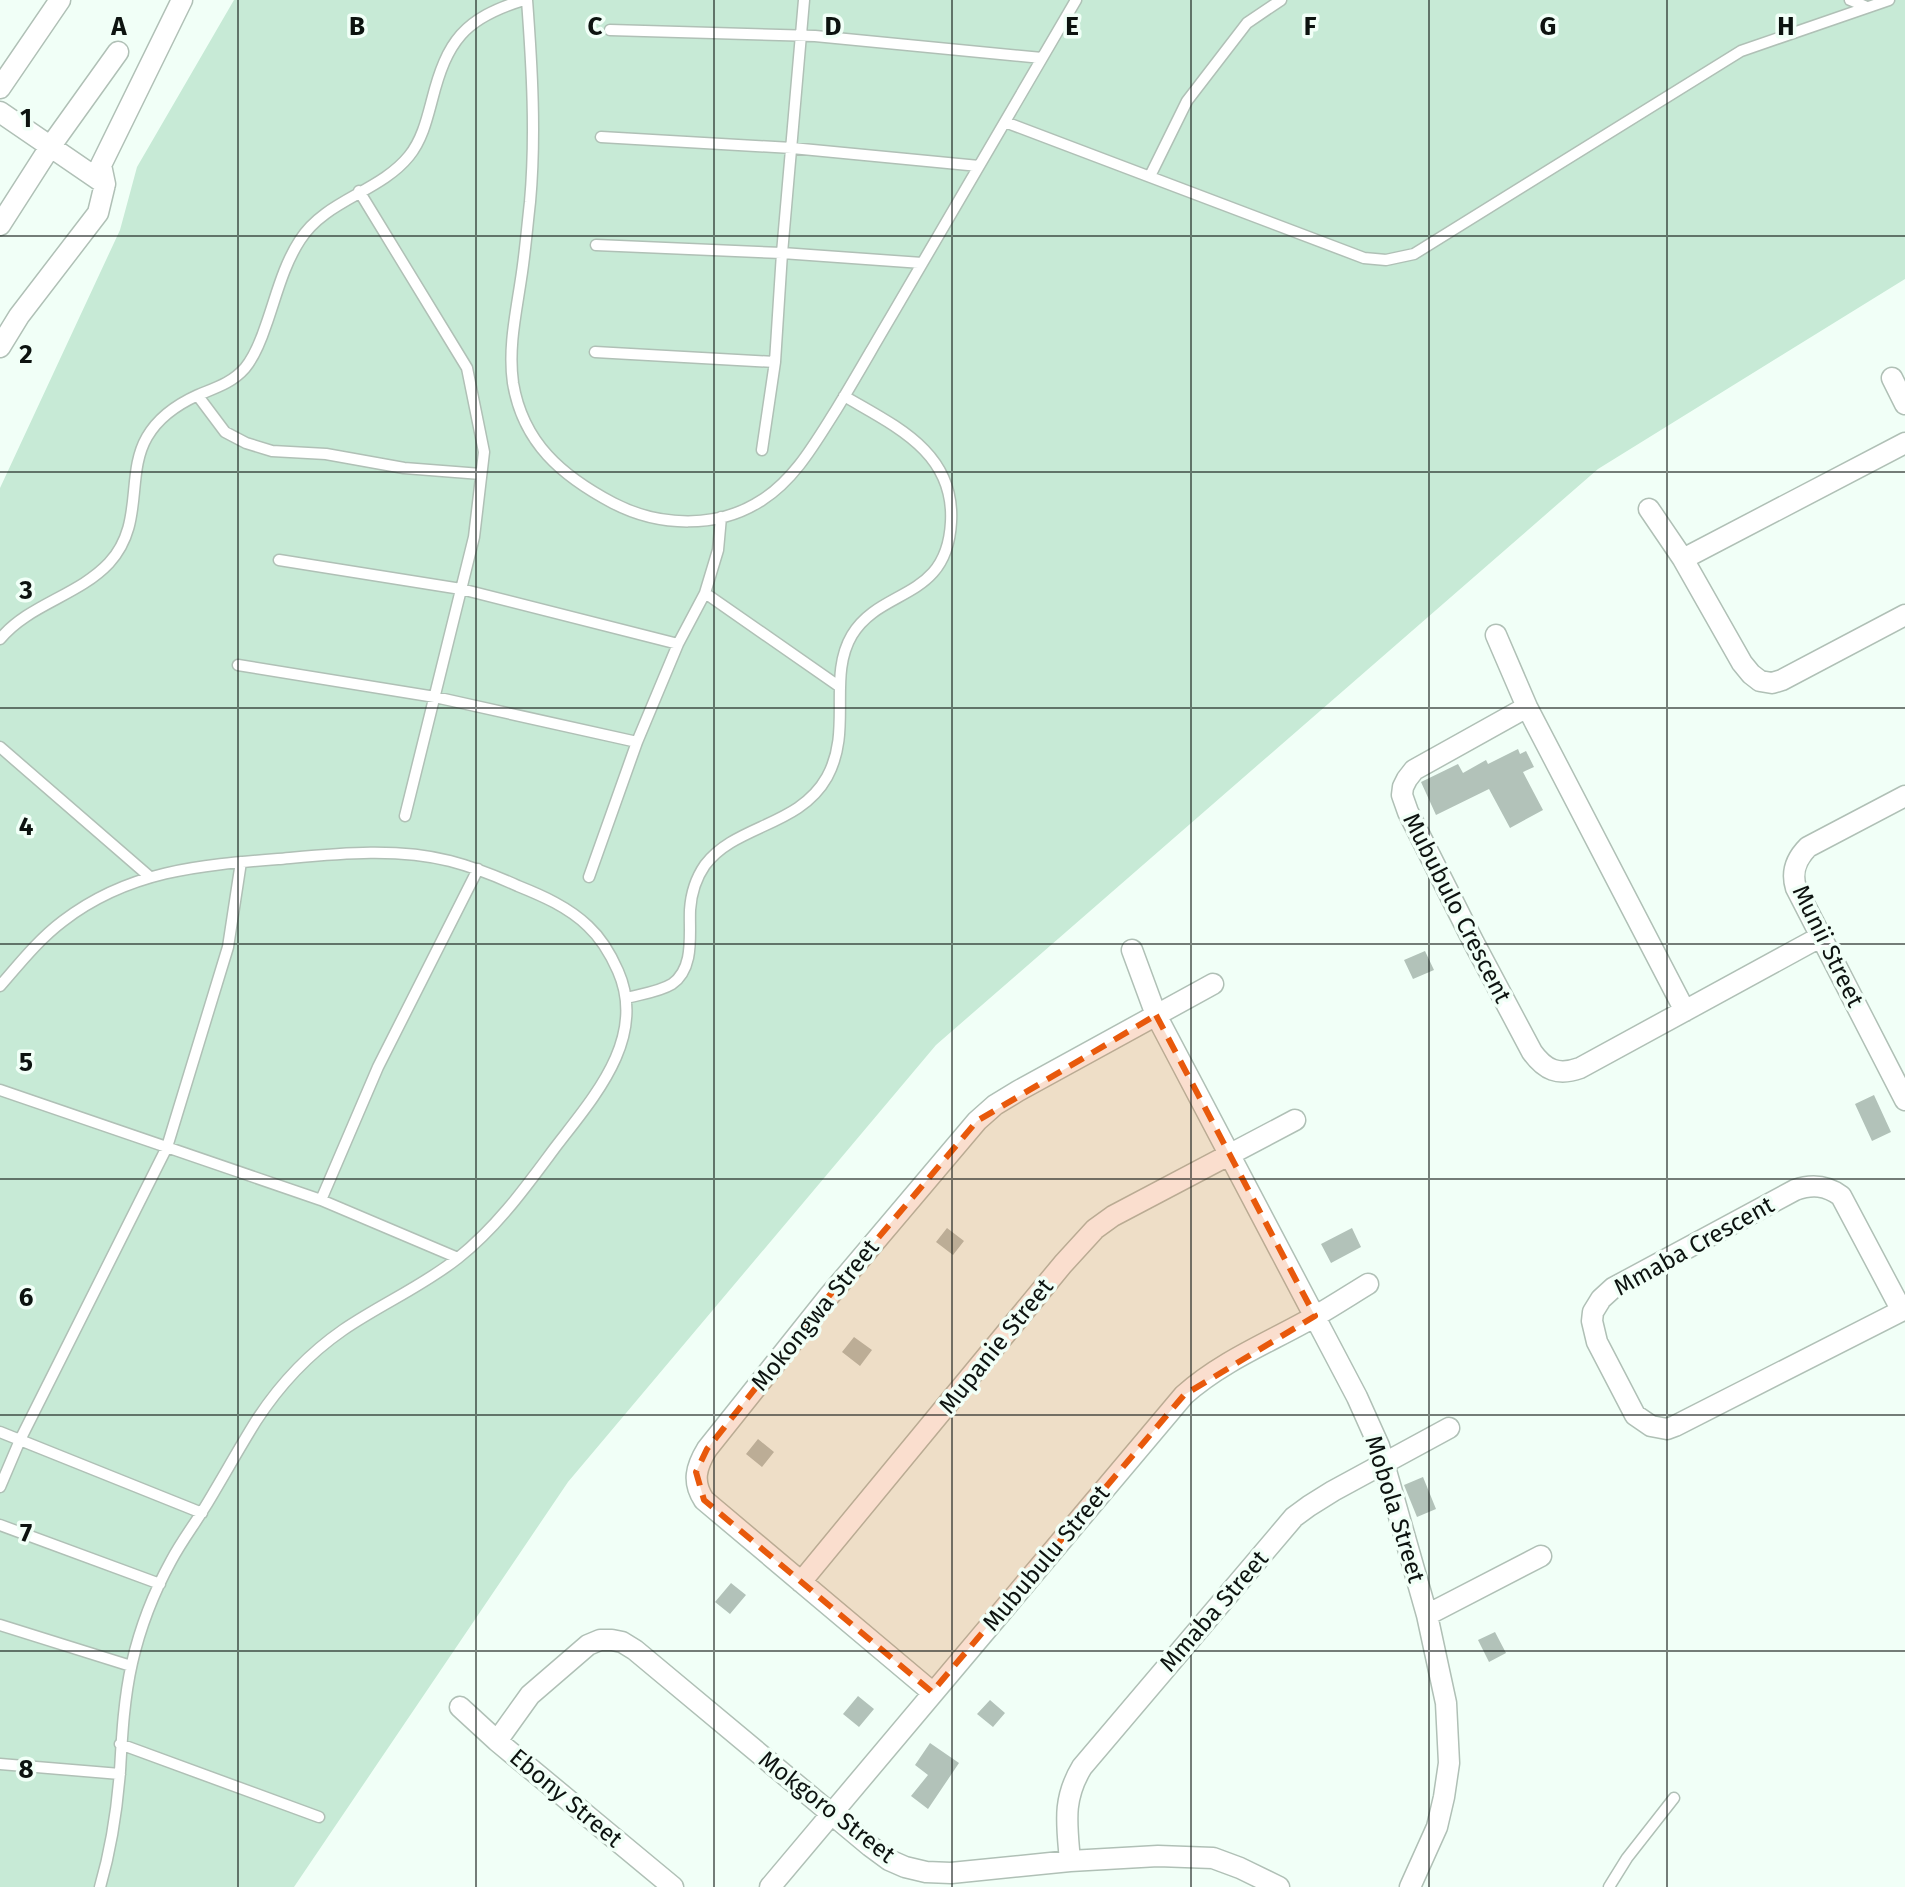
<svg xmlns="http://www.w3.org/2000/svg" width="1905" height="1887" font-family="'Fira Sans',sans-serif">
	<rect width="100%" height="100%" fill="#f1fff7"/>
	<!-- green -->
	<path fill="#c7ead6" d="M234 0H1905V279L1598 469 936 1045 568 1482 294 1887H0V488L120 230 137 167Z"/>
	<!-- building -->
	<path fill="#b2c2b9" d="M1518 749 1520 754 1526 751 1534 767 1523 772 1543 810 1510 828 1489 789 1436 815 1421 782 1458 764 1463 773 1486 760 1488 764Z
		M1425 951 1434 970 1413 979 1404 960Z
		M1874 1095 1891 1132 1872 1141 1855 1104Z
		M947 1228 964 1241 953 1255 936 1242Z
		M1352 1228 1361 1247 1331 1263 1321 1244Z
		M854 1337 872 1350 860 1366 842 1352Z
		M758 1439 774 1452 762 1467 746 1454Z
		M1423 1477 1436 1509 1417 1517 1404 1485Z
		M731 1583 746 1595 730 1614 715 1602Z
		M1495 1632 1506 1653 1489 1662 1478 1640Z
		M858 1696 874 1709 859 1727 843 1714Z
		M990 1700 1005 1713 993 1727 977 1714Z
		M930 1743 959 1763 928 1809 911 1796 928 1775 915 1765Z"/>
	<g fill="none" stroke-linecap="round" stroke-linejoin="round">
		<!-- service casing -->
		<g stroke="#b0c0b6" stroke-width="13">
			<path id="service" d="M527 0C532 67 536 135 530 202 527 228 525 254 521 279 516 313 508 348 513 383 523 443 562 476 613 503 659 527 718 529 762 500 795 479 815 443 836 410 855 379 873 347 892 315 953 210 1014 105 1076 0
				M1850 0 1867 7
				M610 30 815 36 1042 58
				M1005 122 1364 258 1386 260 1414 254 1741 51 1889 0
				M601 137 792 148 979 166
				M1150 176 1187 101 1247 23 1281 0
				M359 191 467 368 484 452 474 537 405 816
				M596 245 782 253 922 263
				M595 352 775 362
				M198 396 225 432 246 443 272 451 326 454 404 468 481 474
				M762 450 775 362 782 253 804 0
				M279 560 461 589 678 644
				M705 593 840 687
				M0 639C29 604 78 596 109 563 145 524 125 475 147 437 158 418 178 404 198 395 215 388 232 383 245 368 255 356 261 340 266 325 276 297 283 266 300 240 325 200 380 192 409 156 422 140 427 119 432 100 447 41 464 18 524 0
				M238 665 435 697 637 742
				M0 747 150 877
				M589 877 637 742 678 644 705 593 718 550 721 517
				M0 986C20 963 39 939 63 921 128 871 199 865 278 859 334 854 395 847 450 861 473 867 496 876 518 886 543 896 568 907 588 926 602 939 611 955 618 971 648 1039 592 1099 554 1149 525 1188 497 1227 458 1258 423 1286 381 1304 343 1330 307 1355 280 1384 256 1421 238 1450 222 1479 205 1507 194 1525 181 1542 171 1561 154 1592 140 1628 132 1663 124 1698 122 1735 120 1771 117 1810 111 1849 100 1887
				M626 998C641 994 659 992 672 984 695 968 689 934 690 910 691 894 696 878 705 865 736 824 799 827 827 777 853 730 827 677 852 635 881 587 947 601 951 522 955 452 895 426 844 396
				M0 1090 321 1200 458 1258
				M321 1200 378 1067 478 869
				M0 1432 202 1513
				M0 1487 20 1440 167 1147 228 947 241 862
				M0 1525 160 1584
				M0 1625 131 1666
				M120 1744 319 1817
				M0 1764 120 1774
				M1609 1887 1627 1858 1674 1798"/>
		</g>
		<!-- minor casing -->
		<g stroke="#b0c0b6" stroke-width="23">
			<path id="minor" d="M0 88 60 0
				M0 112 105 184
				M0 225 50 147 118 52
				M0 347 19 316 98 213 105 184 101 165 182 0
				M1892 378 1905 404
				M1649 509 1683 559 1742 663 1751 674 1760 681 1772 683 1782 680 1905 615
				M1683 559 1905 443
				M1496 635 1527 707 1685 1011
				M1527 707 1414 770 1407 779 1403 787 1402 795 1408 812 1474 943 1532 1052C1545 1070 1558 1076 1580 1068L1822 936
				M1905 796 1808 847C1796 859 1791 872 1796 888L1905 1100
				M1132 950 1156 1015 1357 1397 1379 1446 1427 1615 1446 1703 1449 1763 1444 1797 1437 1827 1410 1887
				M1902 1311 1841 1196C1826 1185 1812 1184 1795 1190L1613 1288 1601 1299 1593 1312 1592 1321 1597 1342 1635 1415 1651 1426 1667 1429 1675 1426 1905 1309
				M801 1582 1063 1264 1095 1229 1113 1216 1295 1120
				M1427 1615 1541 1556
				M932 1692 704 1500C692 1482 696 1467 707 1449L829 1296 977 1121 995 1105 1018 1091 1213 984
				M460 1707 497 1741 673 1887
				M497 1741 530 1695 588 1645 600 1640H612L622 1642 635 1650 870 1846 889 1860 905 1867 926 1872 951 1873 1070 1861 1158 1856 1213 1858 1240 1868 1279 1887
				M1070 1861C1067 1824 1062 1800 1082 1767L1294 1517 1309 1506 1333 1491 1449 1428
				M770 1887 1184 1395C1222 1361 1270 1342 1314 1317 1333 1306 1350 1295 1368 1284"/>
		</g>
		<!-- service -->
		<use href="#service" stroke="#fff" stroke-width="10"/>
		<!-- minor -->
		<use href="#minor" stroke="#fff" stroke-width="20"/>
	</g>
	<!-- marked area -->
	<path fill="#e8590c" fill-opacity="0.2" stroke="#e8590c" stroke-width="6" stroke-dasharray="16 10" stroke-linejoin="round" d="M1156 1015 1315 1316 1184 1395 932 1692 704 1500 696 1472 707 1449 829 1296 977 1121Z"/>
	<!-- grid -->
	<path fill="none" stroke="#0d1310" stroke-width="2" stroke-opacity="0.55" d="M238 0V1887M476 0V1887M714 0V1887M952 0V1887M1191 0V1887M1429 0V1887M1667 0V1887M0 236H1905M0 472H1905M0 708H1905M0 944H1905M0 1179H1905M0 1415H1905M0 1651H1905"/>
	<g text-anchor="middle" dominant-baseline="central" stroke-width="7" stroke-linejoin="round" paint-order="stroke">
		<!-- street labels -->
		<g font-size="24" fill="#0d1310" stroke="#f1fff7">
			<text transform="translate(1457 908) rotate(63)">Mububulo Crescent</text>
			<text transform="translate(1828 946) rotate(64)">Munii Street</text>
			<text transform="translate(1694 1246) rotate(-29)">Mmaba Crescent</text>
			<text transform="translate(815 1315) rotate(-51)">Mokongwa Street</text>
			<text transform="translate(996 1346) rotate(-51)">Mupanie Street</text>
			<text transform="translate(1395 1509) rotate(73)">Mobola Street</text>
			<text transform="translate(1046 1558) rotate(-50)">Mububulu Street</text>
			<text transform="translate(1214 1611) rotate(-49)">Mmaba Street</text>
			<text transform="translate(566 1798) rotate(40)">Ebony Street</text>
			<text transform="translate(827 1807) rotate(38)">Mokgoro Street</text>
		</g>
	</g>
	<g font-size="26" text-anchor="middle" font-weight="bold" fill="#0d1310" stroke="#f1fff7" stroke-width="7" stroke-linejoin="round" paint-order="stroke">
		<text x="119" y="35">A</text>
		<text x="357" y="35">B</text>
		<text x="595" y="35">C</text>
		<text x="833" y="35">D</text>
		<text x="1072" y="35">E</text>
		<text x="1310" y="35">F</text>
		<text x="1548" y="35">G</text>
		<text x="1786" y="35">H</text>
		<text x="26" y="127">1</text>
		<text x="26" y="363">2</text>
		<text x="26" y="599">3</text>
		<text x="26" y="835">4</text>
		<text x="26" y="1071">5</text>
		<text x="26" y="1306">6</text>
		<text x="26" y="1542">7</text>
		<text x="26" y="1778">8</text>
	</g>
</svg>
